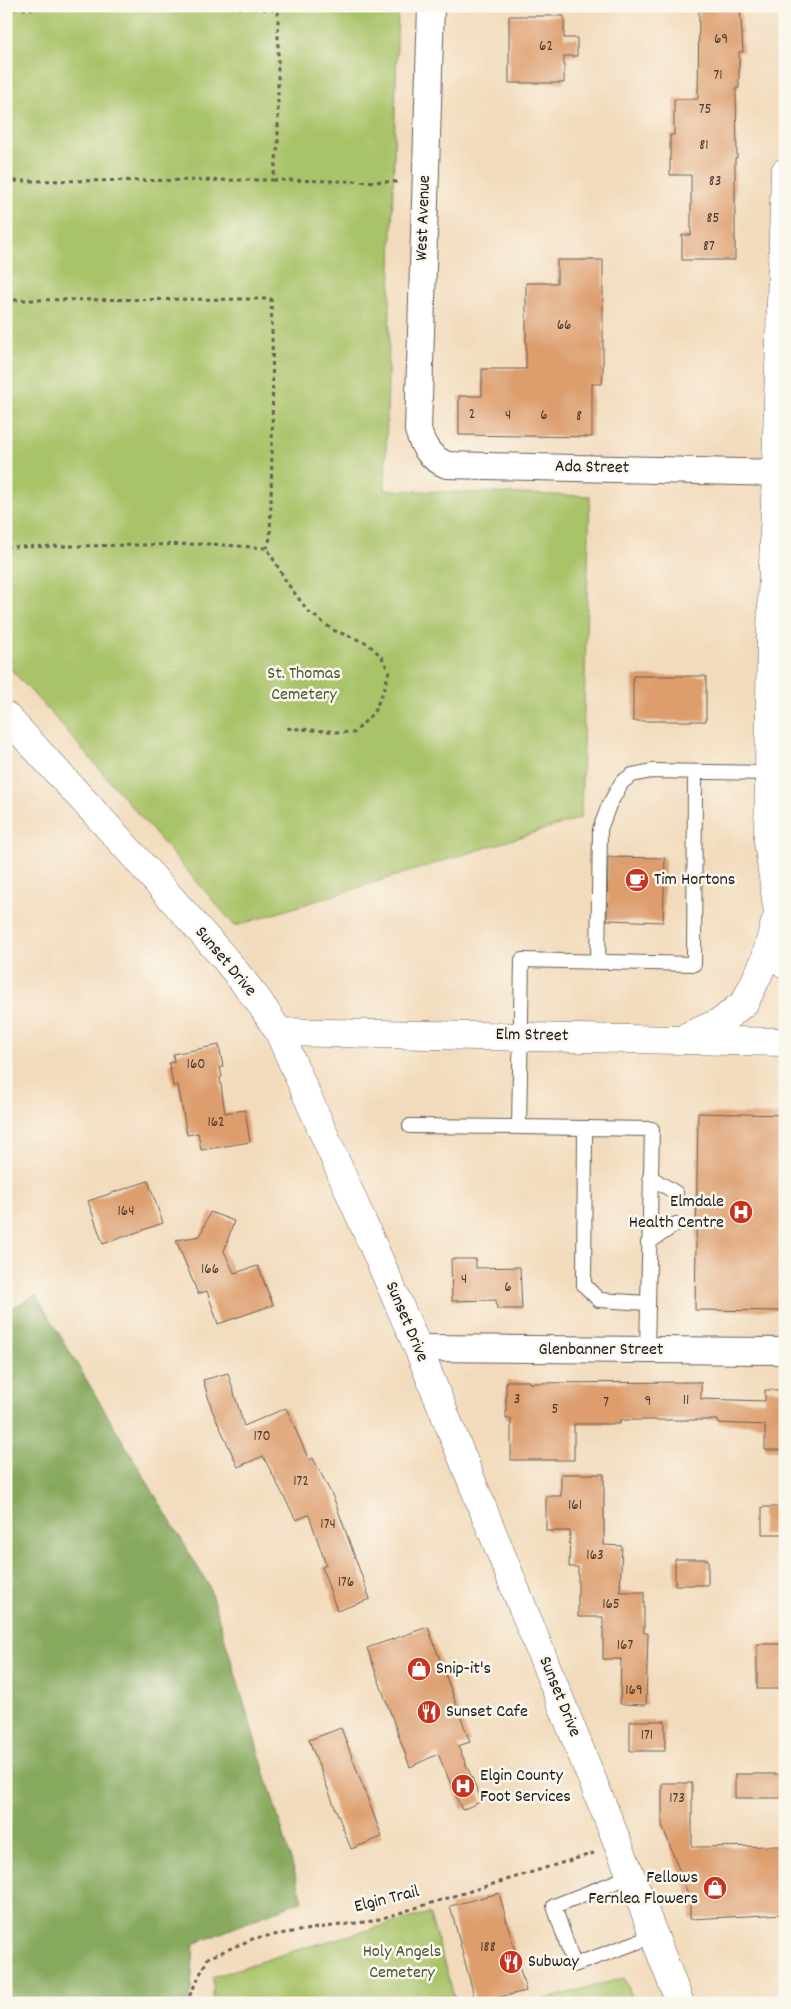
<svg xmlns="http://www.w3.org/2000/svg" width="791" height="2009" font-family="Dekko,sans-serif">
	<rect width="100%" height="100%" fill="#fbf7ec"/>
	<filter id="ink" filterUnits="userSpaceOnUse"><feTurbulence type="fractalNoise" baseFrequency=".02" numOctaves="2"/><feDisplacementMap in="SourceGraphic" scale="10" xChannelSelector="R" yChannelSelector="G"/><feConvolveMatrix kernelMatrix="1 2 1 2 8 2 1 2 1" color-interpolation-filters="sRGB"/></filter>
	<filter id="wash" filterUnits="userSpaceOnUse"><feTurbulence type="fractalNoise" baseFrequency=".0096" numOctaves="4" result="noise"/><feDisplacementMap in="SourceGraphic" scale="20" xChannelSelector="R" yChannelSelector="G"/><feGaussianBlur stdDeviation="1.12" result="paint"/><feColorMatrix in="noise" values="0 0 0 0 0 0 0 0 0 0 0 0 0 0 0 0 0 1.4 0 .05"/><feComposite in="paint" operator="in"/></filter>
	<g filter="url(#wash)">
		<rect width="100%" height="100%" fill="#f2dbbc"/>
		<!-- green -->
		<path fill="#a9c369" stroke="#627042" d="M6 6H398L385 490 590 496 581 818 235 926 51 713 6 664Z
			M429 1913 456 2003H213V1977L293 1951Z
			M624 1978 635 2003H531Z"/>
		<!-- forest -->
		<path fill="#86a95d" stroke="#51623c" d="M36 1295 209 1586 303 1900 194 1944 190 2003H6V1311Z"/>
		<g id="blocks">
			<!-- building -->
			<path fill="#dd9d6d" d="M699 6H740L743 52H739V88H736L737 158H735V260H682V235H691V175H670V135H674V99H698Z
				M509 16H564V38H577V56H564V83H509Z
				M557 260H603V369L602 384H592V437L459 435V396H482V369H526V283H557Z
				M633 676H706V721H633Z
				M608 857 665 858 663 922 607 920Z
				M219 1045 223 1067H220L222 1077 220 1078 225 1113 245 1110 250 1142 201 1150 198 1133 187 1135 178 1085 173 1086 169 1063 174 1062 173 1054Z
				M698 1113 785 1115V1311L695 1310Z
				M148 1181 163 1223 103 1244 88 1201Z
				M210 1212 234 1221 224 1251 234 1273 258 1266 273 1305 218 1324 207 1291 198 1294 176 1240 200 1236Z
				M451 1259H476V1268L520 1267 522 1309H497L496 1300 452 1301Z
				M228 1373 244 1426 286 1408 309 1460 313 1458 334 1499 370 1599 337 1611 322 1567 326 1565 309 1515 296 1520 263 1456 238 1467 212 1410 203 1380Z
				M506 1381H529V1383L701 1382V1399L765 1401V1390H785V1450H765V1425L718 1423V1420H620V1424H574V1460H511V1419H506Z
				M561 1474H604V1545L622 1546 620 1592H644V1633H648L646 1705 620 1704 621 1659H603V1617H578V1567H569L570 1531H546V1496H561Z
				M762 1507H785V1534H762Z
				M675 1559H708V1585H675Z
				M428 1627 470 1742 458 1746 482 1801 462 1810 438 1754 410 1767 367 1648Z
				M757 1644H785V1689H757Z
				M630 1721H665V1751H630Z
				M341 1728 382 1837 351 1849 309 1740Z
				M735 1774H785V1798H735Z
				M662 1783H692V1847L785 1846V1914L690 1919V1899L662 1825Z
				M499 1893 526 1991 476 2003 450 1906Z"/>
		</g>
	</g>
	<g filter="url(#ink)">
		<use href="#blocks" fill-opacity="0" stroke="#675f54" stroke-width="1"/>
		<g fill="none" stroke-linecap="round" stroke-linejoin="round">
			<!-- lane casing -->
			<g stroke="#675f54" stroke-width="16">
				<path id="lane" d="M598 962 600 829 609 805 622 782 632 775 652 771 769 773
					M410 1126 519 1127
					M585 1128 584 1285 599 1300 647 1303
					M650 1177 676 1193
					M648 1243 676 1224
					M647 1350 652 1129 519 1127 522 960 694 964 695 773
					M631 1876 554 1906 574 1965 654 1936"/>
			</g>
			<!-- street casing -->
			<g stroke="#675f54" stroke-width="28">
				<path id="street" d="M431 6 418 430C423 447 430 458 447 465L785 473
					M418 1348 785 1351"/>
			</g>
			<!-- secondary casing -->
			<g stroke="#675f54" stroke-width="29">
				<path id="secondary" d="M785 172 771 633 768 841 785 964
					M6 716 117 837 226 960 258 1000 279 1032 418 1348 631 1876 680 2003
					M279 1032 785 1042
					M688 1036 722 1021 745 1002 765 960 775 923"/>
			</g>
			<!-- path -->
			<path stroke="#675f54" stroke-width="3" stroke-dasharray="4 4" stroke-linecap="butt" d="M6 9 227 7 278 10
				M273 180 401 182
				M6 181 273 180 278 145V6
				M6 300 271 299C274 379 272 458 270 538L267 548
				M6 547 209 544 267 548 287 583 308 611 333 630 367 643 381 656 389 671 384 690 374 712 354 733 285 728
				M186 2003 208 1958 255 1938 317 1928 373 1921 594 1853"/>
			<!-- lane -->
			<use href="#lane" stroke="#fff" stroke-width="14"/>
			<!-- street -->
			<use href="#street" stroke="#fff" stroke-width="26"/>
			<!-- secondary -->
			<use href="#secondary" stroke="#fff" stroke-width="28"/>
		</g>
	</g>
	<!-- icons -->
	<defs>
		<g id="cafe-disc" transform="scale(1.25)"><circle r="9.5" fill="#c8321e" stroke="#fbf7ec"/><path d="M-5.5-4.5H6V0H3Q3 3.5 0 3.5H-2.5Q-5.5 3.5-5.5 0ZM3-3.2v2h1.7v-2ZM-6 4.5H4V6H-6Z" fill="#fff"/></g>
		<g id="hospital-disc" transform="scale(1.25)"><circle r="9.5" fill="#c8321e" stroke="#fbf7ec"/><path d="M-5-5h3v3.5h4V-5h3V5h-3V1.5h-4V5h-3Z" fill="#fff"/></g>
		<g id="shop-disc" transform="scale(1.25)"><circle r="9.5" fill="#c8321e" stroke="#fbf7ec"/><path d="M-5-2.5h2.3a2.7 3.5 0 0 1 5.4 0H5L5.5 6h-11ZM-1.5-2.5h3a1.5 2.3 0 0 0-3 0Z" fill="#fff"/></g>
		<g id="restaurant-disc" transform="scale(1.25)"><circle r="9.5" fill="#c8321e" stroke="#fbf7ec"/><path d="M-5-6h1v4h1v-4h1v4h1v-4h1v5L-1.5 .5V6h-2V.5L-5-1ZM5-6V6H3V1.5H1.5Q1.5-4 5-6Z" fill="#fff"/></g>
	</defs>
	<g fill-rule="evenodd">
		<use href="#cafe-disc" x="637" y="880"/>
		<use href="#hospital-disc" x="741" y="1212"/>
		<use href="#shop-disc" x="419" y="1669"/>
		<use href="#restaurant-disc" x="429" y="1712"/>
		<use href="#hospital-disc" x="463" y="1786"/>
		<use href="#shop-disc" x="715" y="1888"/>
		<use href="#restaurant-disc" x="511" y="1962"/>
	</g>
	<g text-anchor="middle" dominant-baseline="central" stroke-width="5" stroke-linejoin="round" paint-order="stroke">
		<!-- number labels -->
		<g font-size="15" fill="#4c3c30">
			<text x="721" y="40">69</text>
			<text x="546" y="47">62</text>
			<text x="718" y="76">71</text>
			<text x="705" y="110">75</text>
			<text x="704" y="146">81</text>
			<text x="715" y="182">83</text>
			<text x="713" y="219">85</text>
			<text x="709" y="247">87</text>
			<text x="564" y="326">66</text>
			<text x="472" y="415">2</text>
			<text x="508" y="416">4</text>
			<text x="544" y="416">6</text>
			<text x="579" y="417">8</text>
			<text x="196" y="1065">160</text>
			<text x="216" y="1123">162</text>
			<text x="126" y="1212">164</text>
			<text x="210" y="1270">166</text>
			<text x="464" y="1280">4</text>
			<text x="508" y="1288">6</text>
			<text x="517" y="1400">3</text>
			<text x="686" y="1401">11</text>
			<text x="648" y="1402">9</text>
			<text x="606" y="1403">7</text>
			<text x="555" y="1410">5</text>
			<text x="262" y="1437">170</text>
			<text x="301" y="1482">172</text>
			<text x="575" y="1506">161</text>
			<text x="328" y="1525">174</text>
			<text x="595" y="1556">163</text>
			<text x="346" y="1583">176</text>
			<text x="611" y="1605">165</text>
			<text x="625" y="1646">167</text>
			<text x="634" y="1691">169</text>
			<text x="647" y="1736">171</text>
			<text x="677" y="1799">173</text>
			<text x="488" y="1948">188</text>
		</g>
		<!-- street labels -->
		<g font-size="18" fill="#1c1c1c" stroke="#fbf7ec">
			<text transform="translate(424 218) rotate(-88)">West Avenue</text>
			<text transform="translate(592 468) rotate(1)">Ada Street</text>
			<text transform="translate(225 962) rotate(50)">Sunset Drive</text>
			<text transform="translate(532 1036) rotate(1)">Elm Street</text>
			<text transform="translate(406 1322) rotate(67)">Sunset Drive</text>
			<text x="601" y="1350">Glenbanner Street</text>
			<text transform="translate(559 1697) rotate(68)">Sunset Drive</text>
			<text transform="translate(387 1900) rotate(-14)">Elgin Trail</text>
		</g>
		<!-- park labels -->
		<g font-size="18" fill="#4d5637" stroke="#fbf7ec">
			<text x="304" y="674">St. Thomas<tspan x="304" dy="21">Cemetery</tspan></text>
			<text x="402" y="1952">Holy Angels<tspan x="402" dy="21">Cemetery</tspan></text>
		</g>
		<!-- poi labels -->
		<g font-size="18" fill="#1c1c1c" stroke="#fbf7ec" text-anchor="start">
			<text x="654" y="880">Tim Hortons</text>
			<text x="724" y="1202" text-anchor="end">Elmdale<tspan x="724" dy="21">Health Centre</tspan></text>
			<text x="436" y="1669">Snip-it's</text>
			<text x="446" y="1712">Sunset Cafe</text>
			<text x="480" y="1776">Elgin County<tspan x="480" dy="21">Foot Services</tspan></text>
			<text x="698" y="1878" text-anchor="end">Fellows<tspan x="698" dy="21">Fernlea Flowers</tspan></text>
			<text x="528" y="1962">Subway</text>
		</g>
	</g>
	<!-- margin -->
	<rect width="791" height="2009" fill="none" stroke="#fbf7ec" stroke-width="25"/>
</svg>
